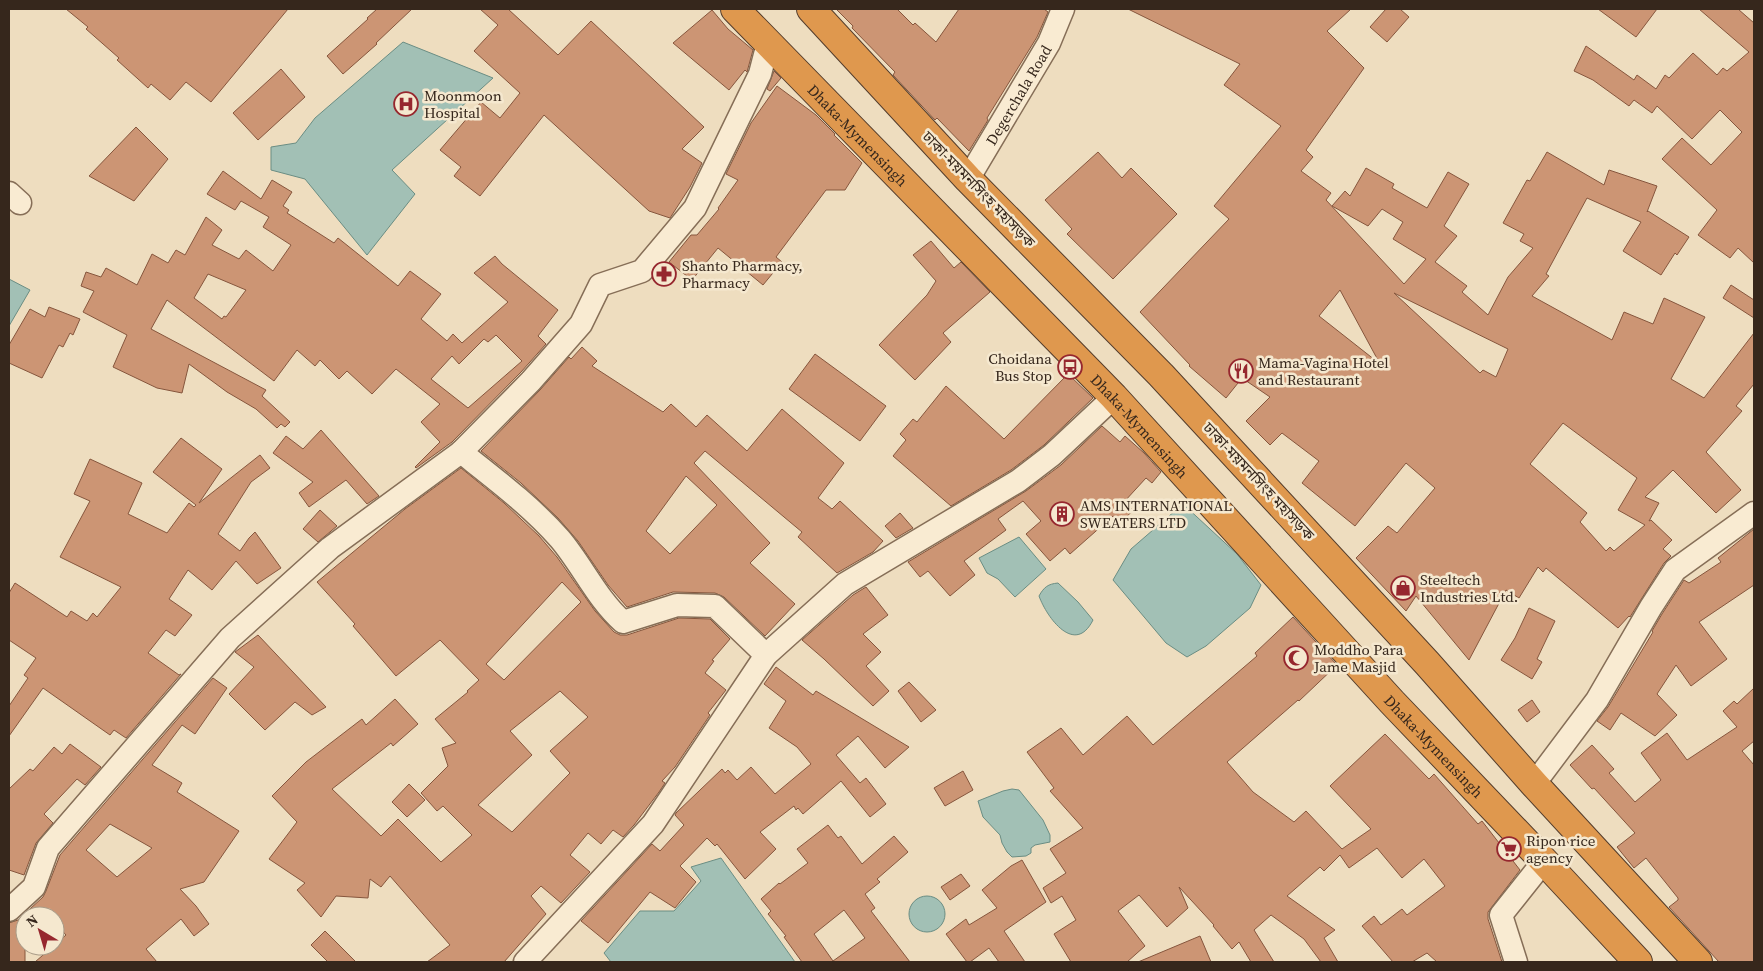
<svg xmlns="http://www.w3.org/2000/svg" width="1763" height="971" font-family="'Source Serif 4','Noto Sans Bengali',serif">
	<rect width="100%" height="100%" fill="#eeddbf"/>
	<!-- water -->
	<path fill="#a2c0b5" stroke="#6a8d83" d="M403 42 493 78 392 170 415 194 367 255 305 179 271 170V147L296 143 315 118Z
		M9 279 30 290 9 326Z
		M1183 504 1237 554 1261 585 1250 608 1206 646 1187 657 1166 643 1113 580 1131 549Z
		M1019 537 1046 569 1015 597 998 579 987 573 979 558Z
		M1058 583 1078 602 1093 620C1075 656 1047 618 1039 596 1044 587 1048 584 1058 583Z
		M1012 789 1019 790 1043 820 1050 835V842L1035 845 1031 848V853L1026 856 1012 857 1007 852 1002 843 1000 835 983 817 978 801 1003 791Z
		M721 858 795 962H611L604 953 640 911H674L701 881 691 867Z
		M909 914a18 18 0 1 1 36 0a18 18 0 1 1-36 0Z"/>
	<!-- building -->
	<path fill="#cc9574" stroke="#86563d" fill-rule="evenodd" d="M66 9H288L211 102 186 82 170 100 151 84 148 88 117 60 119 58 86 29 88 27Z
		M377 9H412L376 43 377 44 343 74 327 56 368 19 367 18Z
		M480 9H508L558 55 591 21 704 127 682 149 702 163 690 187 670 218 649 211 544 115 480 196 454 176 461 167 440 150 481 102 500 118 520 93 474 51 498 25Z
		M836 9H897L913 25 915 23 936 42 959 9H1044L1048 12 1037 37 987 118 988 120 969 151 937 118 935 120 893 75 895 72 852 28 853 26Z
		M1128 9H1351L1327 31 1364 68 1306 150 1313 157 1301 171 1331 193 1326 200 1404 284 1426 259 1393 239 1403 222 1382 209 1368 226 1332 206 1345 191 1350 196 1366 168 1394 184 1392 188 1427 208 1448 172 1469 184 1444 226 1457 236 1435 262 1467 286 1462 292 1488 315 1508 277 1533 248 1520 241 1524 234 1503 223 1527 180 1530 181 1547 152 1604 185 1609 170 1657 186 1647 212 1648 211 1689 237 1677 255 1675 253 1661 275 1623 251 1641 222 1587 198 1546 274 1549 276 1532 296 1612 340 1624 312 1653 324 1664 298 1705 317 1671 379 1704 398 1754 333V384L1736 406 1742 411 1706 452 1741 490 1716 513 1673 470 1645 497 1659 503 1649 521 1651 520 1672 540 1663 549 1671 556 1664 563 1630 617 1629 616 1618 628 1546 568 1543 572 1538 567 1519 598 1506 590 1469 660 1416 596 1406 611 1356 558 1388 526 1397 533 1435 488 1406 463 1355 526 1302 483 1319 461 1282 433 1270 445 1246 421 1270 397 1242 378 1226 398 1189 366 1190 365 1140 312 1229 219 1214 206 1281 126 1224 85 1240 64ZM1340 290 1380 364 1319 316ZM1394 293 1508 349 1496 377 1483 370 1480 373ZM1563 423 1637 478 1618 510 1645 525 1614 551 1610 547 1606 551 1580 522 1587 513 1530 464Z
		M1386 9H1400L1409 17 1387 42 1370 27Z
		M1598 9H1657L1636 37Z
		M1699 9H1738L1754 23V263L1738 248 1730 258 1698 235 1717 210 1662 159 1682 138 1711 165 1742 132 1720 110 1692 139 1657 106 1652 113 1634 100 1629 106 1593 80 1574 71 1586 46 1634 80 1637 75 1656 89 1665 75 1669 78 1693 53 1717 75 1723 68 1727 71 1749 52Z
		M712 10 728 29 753 50 747 72 745 70 729 90 673 43Z
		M281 69 305 97 258 140 233 113Z
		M774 71 781 78 770 91 767 89Z
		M777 86 816 115 835 134 834 135 862 163 845 190H826L776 257 782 262 763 285 718 248 692 280 669 262 691 235H697L719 209 718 208 738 180 726 174 751 123Z
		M136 127 168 159 134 201 89 176Z
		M1098 152 1122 178 1131 168 1177 214 1113 279 1067 234 1072 229 1045 200Z
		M223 171 261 199 272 180 292 192 283 206 289 210 287 213 334 243 338 238 398 286 410 271 441 294 421 319 447 341 453 334 462 343 508 302 474 273 495 256 502 264 558 310 538 336 546 344 521 372 452 442 416 468 415 467 440 442 421 422 440 404 396 369 372 394 347 371 339 379 320 360 315 366 297 350 274 381 167 300 151 329 266 390 262 396 290 422 285 427 281 424 277 428 256 409 227 392 189 364 182 393 157 388 113 367 127 335 83 312 94 291 81 286 86 272 101 277 106 268 137 285 152 254 168 263 176 250 185 255 206 217 222 230 212 245 239 259 246 250 273 271 291 245 263 227 269 217 241 201 235 210 207 194ZM208 274 246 290 226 317 224 316 222 319 194 298ZM496 335 522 361 468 408 431 379 452 356 459 364 484 339 488 342Z
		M931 241 954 268 961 262 990 292 943 333 951 342 915 380 879 345 927 295 936 281 913 255Z
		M1731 285 1754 300V318L1723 298Z
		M49 307 80 319 73 335 70 333 63 347 59 345 42 378 9 363V345L30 309 45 317Z
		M582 347 597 361 592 366 663 412 671 404 696 427 707 415 747 451 782 409 844 463 818 498 832 509 840 501 883 541 873 552 837 573 798 537 802 532 705 451 694 463 770 543 750 563 795 604 765 636 724 597 715 593 673 592 627 607 608 585 578 541 558 518 521 483 481 451 540 390 569 357 571 359ZM686 476 717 505 670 554 646 531Z
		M815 354 886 406 860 441 789 389Z
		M1068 374 1093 398 1044 445 1011 470 951 506 893 456 906 440 900 434 913 419 917 422 946 386 1004 439Z
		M1102 426 1120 442 1125 436 1144 453 1161 472 1152 483 1146 478 1124 502 1133 510 1121 523 1113 516 1070 554 1065 548 1050 561 1026 534 1041 521 1023 501 998 519 1006 530 964 561 975 575 950 596 928 571 920 577 908 562 1026 491 1061 465Z
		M321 430 379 496 367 504 346 480 309 507 299 493 313 482 273 453 286 436 303 449Z
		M181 438 222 469 199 503 260 455 270 468 251 482 218 534 240 551 249 538 255 532 281 568 257 584 236 561 212 590 188 570 169 599 192 615 175 636 166 630 148 653 179 675 181 674 126 738 114 730 110 735 43 688 9 736V706L28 678 24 675 36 658 9 640V593L15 583 67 617 71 611 87 621 93 613 97 617 121 587 60 557 90 501 74 494 90 459 142 483 128 514 167 533 189 503 194 507 196 505 153 472Z
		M461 468 504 503 539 536 557 557 595 611 614 632 620 635H627L679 618 710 619 730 639 712 660 714 661 705 673 726 690 708 713 710 715 675 767 662 781 665 783 659 792 634 825 623 837 613 830 601 844 588 833 570 855 590 872 561 903 541 886 531 896 546 914 504 962H427L450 945 390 876 381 887 370 879 368 898 336 896 321 917 297 890 305 883 269 859 297 822 272 796 306 762 362 719 366 725 395 699 418 724 393 746 391 743 332 789 381 836 398 819 441 862 472 835 443 806 437 811 421 793 448 766 442 748 456 743 435 719 468 692 467 691 479 680 440 640 396 676 353 626 355 624 317 582 405 509ZM562 582 581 602 504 680 486 664ZM560 691 588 717 550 751 570 773 512 832 478 805 532 755 510 731Z
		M320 510 337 526 318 542 303 529Z
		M900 513 913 528 896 538 885 526Z
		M1754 529V585L1699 622 1727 659 1691 686 1676 665 1657 694 1677 715 1655 736 1621 713 1610 730 1597 721 1608 707 1653 632 1652 631 1662 614 1684 580 1689 583 1721 562 1718 558Z
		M866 587 888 615 863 634 881 652 866 666 889 691 873 706 824 659 802 640 853 595Z
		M1529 608 1555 621 1537 659 1542 662 1532 679 1501 660 1515 638Z
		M1293 617 1337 665 1299 701 1298 700 1227 762 1253 792 1294 822 1306 811 1342 849 1371 829 1330 786 1385 734 1429 779 1434 774 1478 824 1482 821 1520 870 1488 912V919L1502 962H1437L1427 953 1412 962H1393L1362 926 1374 916 1381 925 1402 909 1407 915 1445 886 1424 859 1402 878 1377 848 1349 868 1340 855 1324 871 1320 867 1287 896 1335 930 1324 938 1338 962H1321L1304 939 1271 915 1254 930 1274 962H1251L1239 942 1232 949 1213 926 1214 925 1179 887 1188 908 1167 927 1139 895 1118 911 1145 946 1127 962H1071L1054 934 1076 920 1062 896 1051 903 1043 888 1066 873 1050 849 1083 828 1050 791 1054 788 1027 752 1061 728 1083 755 1127 716 1153 745 1257 656 1255 653Z
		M258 635 326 707 312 715 295 702 265 730 229 694 254 667 235 652Z
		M776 667 813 695 816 691 909 747 885 768 858 736 836 755 860 783 866 778 886 804 870 817 841 781 803 814 798 808 796 810 794 806 760 832 776 849 745 879 717 844 715 846 707 838 680 866 696 882 675 908 650 892 608 943 581 921 652 844 660 851 684 825 675 815 676 813 722 769 725 773 728 770 737 780 751 767 775 794 811 764 797 747 769 728 786 701 764 684Z
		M213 678 227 688 195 734 182 725 152 765 182 783 177 792 239 831 204 882 180 889 196 906 209 924 194 936 181 919 146 949 157 962H35L66 935 55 923V916H25V962H9V923L18 920 43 897 46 891 60 855ZM110 824 152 848 117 877 86 850Z
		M909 682 936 710 921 722 898 691Z
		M1754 688V741L1742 751 1754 765V962H1719L1669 907 1678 900V898L1646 858 1634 868 1617 847 1635 833 1594 788 1592 789 1570 765 1592 745 1614 769 1609 773 1635 802 1661 780 1641 753 1667 733 1687 760 1737 727 1723 711 1734 701 1737 704Z
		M1532 700 1540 712 1527 722 1518 710Z
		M70 744 101 767 85 785 77 779 44 814 53 823 36 843 24 875 9 870V789L30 769 33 771 54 747 62 754Z
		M963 771 973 790 945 806 934 788Z
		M409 784 425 800 407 817 392 802Z
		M828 825 838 838 841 836 862 864 894 836 908 852 877 879 880 882 865 894 875 908 871 911 910 962H802L784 937 786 936 768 914 771 911 761 899 779 883 780 884 808 863 797 849ZM844 910 865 938 833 961 814 934Z
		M1022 860 1046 902 1004 931 1025 962H999L989 948 970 962H967L946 934 966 919 969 925 997 908 982 890 1011 866Z
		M961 874 970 886 950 900 941 887Z
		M325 931 356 962H328L311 945Z
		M1200 936 1211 962H1138Z"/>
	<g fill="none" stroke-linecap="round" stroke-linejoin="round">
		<!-- minor casing -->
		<g stroke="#866e57" stroke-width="25">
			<g id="minor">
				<path id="s1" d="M968 179 1049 43 1063 9"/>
				<path d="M9 193 20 203"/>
				<path d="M461 452C495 479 531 506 560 539 582 565 597 599 623 622L677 605 715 606 766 655"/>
				<path d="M1534 784 1597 700 1651 607 1675 570 1754 513"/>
				<path d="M9 910 34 887 48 848 230 638 330 548 461 452 531 381 581 324 600 285 642 271 695 208 760 74 768 43"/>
				<path d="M525 962 653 824 766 655 845 584 1018 481 1052 455 1114 397"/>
				<path d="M1516 962 1501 915 1544 861"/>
			</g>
		</g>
		<!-- highway casing -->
		<g stroke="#543d2c" stroke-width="30">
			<g id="highway">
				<path id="s2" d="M735 9 1114 397 1392 702 1544 861 1638 962"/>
				<path d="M811 9 968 179 1161 375 1427 663 1534 784 1698 962"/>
			</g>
		</g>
		<!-- minor -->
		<use href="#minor" stroke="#f9ebd2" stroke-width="22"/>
		<!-- highway -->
		<use href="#highway" stroke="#df984e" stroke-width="28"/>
	</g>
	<!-- icons -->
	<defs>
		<g id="hospital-ring" transform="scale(1.25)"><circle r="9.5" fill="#f5e8cf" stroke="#96272e" stroke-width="1.5"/><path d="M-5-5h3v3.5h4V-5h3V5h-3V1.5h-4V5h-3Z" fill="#96272e"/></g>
		<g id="pharmacy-ring" transform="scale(1.25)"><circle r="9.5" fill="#f5e8cf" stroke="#96272e" stroke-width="1.5"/><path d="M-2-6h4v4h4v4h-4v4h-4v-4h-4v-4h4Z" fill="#96272e"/></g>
		<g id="bus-ring" transform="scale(1.25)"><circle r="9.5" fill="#f5e8cf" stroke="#96272e" stroke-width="1.5"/><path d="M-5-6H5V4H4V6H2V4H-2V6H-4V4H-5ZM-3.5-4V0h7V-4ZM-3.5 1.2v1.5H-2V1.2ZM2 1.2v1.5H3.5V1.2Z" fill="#96272e"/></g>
		<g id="restaurant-ring" transform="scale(1.25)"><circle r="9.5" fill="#f5e8cf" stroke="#96272e" stroke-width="1.5"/><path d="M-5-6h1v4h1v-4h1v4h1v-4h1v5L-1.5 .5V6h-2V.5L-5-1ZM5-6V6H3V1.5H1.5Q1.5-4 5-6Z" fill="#96272e"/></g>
		<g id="building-ring" transform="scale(1.25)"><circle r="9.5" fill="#f5e8cf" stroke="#96272e" stroke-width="1.5"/><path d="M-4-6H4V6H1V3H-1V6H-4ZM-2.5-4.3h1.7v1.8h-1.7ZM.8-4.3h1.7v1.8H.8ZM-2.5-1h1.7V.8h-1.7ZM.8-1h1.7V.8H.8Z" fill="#96272e"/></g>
		<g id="shop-ring" transform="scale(1.25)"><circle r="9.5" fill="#f5e8cf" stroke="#96272e" stroke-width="1.5"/><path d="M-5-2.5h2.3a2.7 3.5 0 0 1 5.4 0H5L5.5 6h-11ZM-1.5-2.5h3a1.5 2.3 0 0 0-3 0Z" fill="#96272e"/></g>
		<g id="mosque-ring" transform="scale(1.25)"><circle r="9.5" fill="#f5e8cf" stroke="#96272e" stroke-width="1.5"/><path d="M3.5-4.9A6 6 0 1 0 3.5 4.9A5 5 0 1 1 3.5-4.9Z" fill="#96272e"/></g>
		<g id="supermarket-ring" transform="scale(1.25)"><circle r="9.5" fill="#f5e8cf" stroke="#96272e" stroke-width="1.5"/><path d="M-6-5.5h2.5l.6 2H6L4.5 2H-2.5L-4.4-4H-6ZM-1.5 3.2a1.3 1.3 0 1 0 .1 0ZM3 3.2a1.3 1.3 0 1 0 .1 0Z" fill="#96272e"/></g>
	</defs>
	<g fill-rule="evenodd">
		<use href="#hospital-ring" x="406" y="104"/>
		<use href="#pharmacy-ring" x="664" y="274"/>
		<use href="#bus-ring" x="1070" y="367"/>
		<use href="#restaurant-ring" x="1241" y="371"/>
		<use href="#building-ring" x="1062" y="514"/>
		<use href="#shop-ring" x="1403" y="588"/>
		<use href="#mosque-ring" x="1296" y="658"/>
		<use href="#supermarket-ring" x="1509" y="849"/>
	</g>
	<g text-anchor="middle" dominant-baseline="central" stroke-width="5" stroke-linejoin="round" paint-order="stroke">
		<!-- poi labels -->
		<g font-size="15" fill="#36271c" stroke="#f5e8cf" text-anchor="start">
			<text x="424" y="95">Moonmoon<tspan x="424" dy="17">Hospital</tspan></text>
			<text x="682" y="265">Shanto Pharmacy,<tspan x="682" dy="17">Pharmacy</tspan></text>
			<text x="1052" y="358" text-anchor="end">Choidana<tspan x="1052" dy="17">Bus Stop</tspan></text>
			<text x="1258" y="362">Mama-Vagina Hotel<tspan x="1258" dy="17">and Restaurant</tspan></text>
			<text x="1080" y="505">AMS INTERNATIONAL<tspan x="1080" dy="17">SWEATERS LTD</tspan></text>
			<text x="1420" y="579">Steeltech<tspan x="1420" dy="17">Industries Ltd.</tspan></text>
			<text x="1314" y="649">Moddho Para<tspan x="1314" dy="17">Jame Masjid</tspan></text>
			<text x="1526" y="840">Ripon rice<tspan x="1526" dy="17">agency</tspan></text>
		</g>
		<!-- street labels -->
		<g font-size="15" fill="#36271c" stroke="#f5e8cf">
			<text stroke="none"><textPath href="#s1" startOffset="98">Degerchala Road</textPath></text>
			<text stroke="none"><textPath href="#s2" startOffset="176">Dhaka-Mymensingh</textPath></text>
			<text transform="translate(979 189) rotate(46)">ঢাকা-ময়মনসিংহ মহাসড়ক</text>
			<text stroke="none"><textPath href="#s2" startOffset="581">Dhaka-Mymensingh</textPath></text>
			<text transform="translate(1259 481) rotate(47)">ঢাকা-ময়মনসিংহ মহাসড়ক</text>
			<text stroke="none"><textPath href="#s2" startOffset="1016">Dhaka-Mymensingh</textPath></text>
		</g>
	</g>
	<!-- border -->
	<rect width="1763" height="971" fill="none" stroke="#36271c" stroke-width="20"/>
	<!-- north arrow -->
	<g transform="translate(40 931) rotate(322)"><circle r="24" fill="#f5e8cf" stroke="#a99b87"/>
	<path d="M0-4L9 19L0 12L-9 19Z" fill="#96272e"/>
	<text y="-8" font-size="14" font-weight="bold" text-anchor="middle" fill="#36271c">N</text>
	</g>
</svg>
